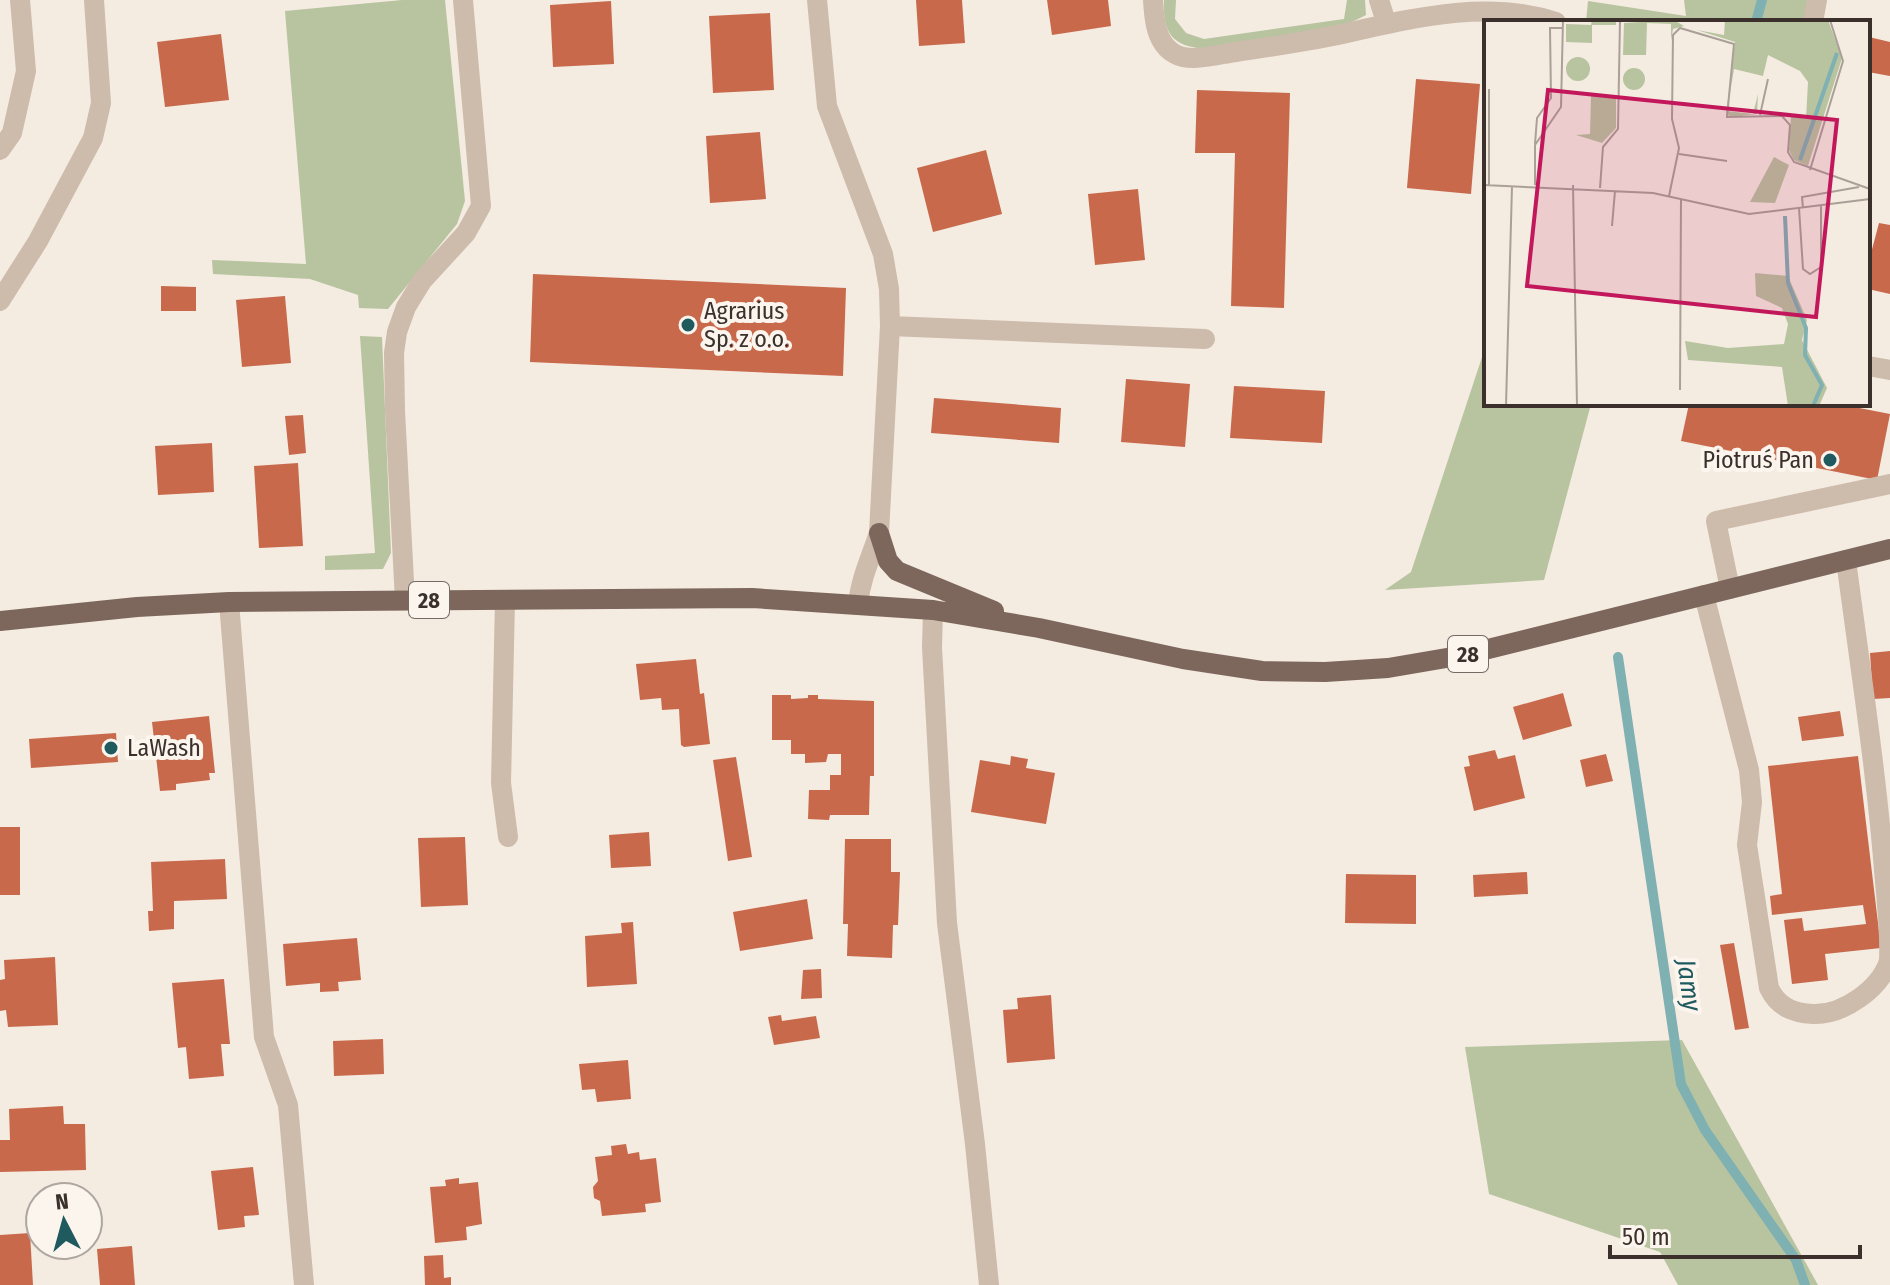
<svg xmlns="http://www.w3.org/2000/svg" width="1890" height="1285" font-family="'Fira Sans Condensed',sans-serif">
	<rect width="100%" height="100%" fill="#f4ebe1"/>
	<!-- green -->
	<path fill="#b8c4a0" d="M402 0H445L465 201 457 224 388 309 359 308 358 295 310 279 213 274 212 260 306 264 285 11Z
		M1164 0H1176L1175 19 1186 33 1204 39 1344 19 1347 0H1365L1366 15 1342 27 1210 49C1175 48 1162 36 1164 0Z
		M1684 0H1808L1804 22H1586L1588 1 1686 16Z
		M360 336 382 337 391 553 383 569 325 570V556L375 553Z
		M1486 345V404H1591L1544 580 1385 590 1411 572Z
		M1682 1040 1818 1285H1678L1660 1252 1489 1194 1465 1047Z"/>
	<g fill="none" stroke-linecap="round" stroke-linejoin="round">
		<!-- stream -->
		<path stroke="#7fb0b2" stroke-width="10" d="M1756 22 1762 0
			M1618 657 1681 1084 1705 1130 1796 1260 1805 1285"/>
	</g>
	<!-- building -->
	<path fill="#c8694b" d="M916 0H962L965 43 919 46Z
		M1047 0H1108L1111 26 1052 35Z
		M611 1 614 64 553 67 550 5Z
		M770 13 774 90 713 93 709 16Z
		M221 34 229 100 165 107 157 42Z
		M1869 37 1890 42V76L1868 72Z
		M1416 79 1480 84 1471 194 1407 188Z
		M1197 90 1290 93 1284 308 1231 306 1235 153H1195Z
		M760 132 766 199 710 203 706 136Z
		M986 150 1002 214 933 232 917 168Z
		M1138 189 1145 260 1095 265 1088 194Z
		M1879 223 1890 225V294L1868 289 1872 257H1870Z
		M533 274 846 288 843 376 530 362Z
		M161 286 196 287V311H161Z
		M285 296 291 363 242 367 236 300Z
		M1126 379 1190 384 1185 447 1121 442Z
		M1234 386 1325 391 1322 443 1230 438Z
		M934 398 1061 408 1059 443 931 433Z
		M1689 404H1839L1890 414 1877 480 1681 441Z
		M303 415 306 453 289 455 285 416Z
		M212 443 214 492 158 495 155 446Z
		M298 463 303 546 259 548 254 466Z
		M1890 651V698L1873 699 1870 653Z
		M696 659 700 694 704 693 710 744 684 747 681 745 679 709 662 710 661 698 640 700 636 664Z
		M1563 693 1572 726 1523 740 1513 707Z
		M772 695H791V699L808 698V695H818V699L874 701V776H870L869 815H830L829 820 808 819 809 790H830V775H841V754H828L826 762 805 763V754H791V740H772Z
		M1840 711 1844 736 1802 741 1798 717Z
		M209 716 215 773H209L210 780 176 784V790L160 791 152 722Z
		M116 733 118 762 31 768 29 739Z
		M1495 750 1498 759 1515 755 1525 798 1474 811 1464 767 1470 766 1468 756Z
		M1606 754 1613 781 1586 787 1580 760Z
		M1011 756 1028 759 1026 768 1055 773 1046 824 971 812 980 760 1010 765Z
		M1858 756 1881 948 1825 954 1828 980 1792 984 1784 920 1802 918 1804 931 1866 924 1863 905 1772 915 1770 896 1782 894 1768 766Z
		M736 757 752 857 728 861 713 760Z
		M0 827H20V895H0Z
		M649 832 651 866 611 868 609 835Z
		M465 837 468 905 421 907 418 838Z
		M845 839H891V872H900L898 925H893L892 958 847 956 848 924H843Z
		M225 859 227 899 174 901V929L149 931 148 911H153L151 862Z
		M1527 872 1528 894 1474 897 1473 875Z
		M1346 874 1416 875V924L1345 923Z
		M807 899 813 939 740 951 733 912Z
		M633 922 637 984 587 987 585 936 622 933 621 923Z
		M357 938 361 980 338 982 339 991 320 992V983L286 986 283 944Z
		M1734 943 1749 1028 1735 1030 1720 945Z
		M55 957 58 1025 8 1027 6 1010 0 1011V980L5 979 4 960Z
		M821 969 822 998 801 999 803 970Z
		M224 979 230 1044H221L224 1076 189 1079 186 1047 178 1048 172 983Z
		M1051 995 1055 1059 1007 1063 1003 1010 1018 1009 1017 998Z
		M781 1015 782 1021 816 1016 820 1038 774 1045 768 1017Z
		M383 1039 384 1074 334 1076 333 1041Z
		M628 1060 631 1099 597 1102 595 1089 582 1090 579 1064Z
		M63 1106 64 1124H85L86 1170 0 1172V1140H10L9 1109Z
		M626 1144 628 1154 639 1152 640 1160 656 1158 661 1202 645 1204 646 1212 602 1216 600 1201 594 1198 593 1187 598 1181 595 1157 612 1155 611 1146Z
		M253 1167 259 1215 244 1216 245 1227 218 1230 211 1171Z
		M459 1178V1184L478 1182 482 1224 466 1227 467 1240 435 1243 430 1187 446 1186 445 1180Z
		M30 1233 33 1285H0V1235Z
		M132 1246 135 1285H100L97 1249Z
		M443 1255 444 1278 451 1277V1285H425L424 1256Z"/>
	<g fill="none" stroke-linecap="round" stroke-linejoin="round">
		<!-- minor -->
		<path stroke="#cdbbac" stroke-width="20" d="M817 0 827 106 883 254 889 289 890 326 879 533C871 557 861 578 858 603
			M1153 0C1154 19 1156 44 1175 54 1191 63 1219 54 1236 52 1274 46 1313 41 1351 32 1418 17 1489 0 1556 22
			M1379 0 1386 22
			M1813 22 1817 0
			M0 150 12 133 26 71 20 0
			M0 301 38 241 93 138 101 103 94 0
			M890 326 1205 339
			M1868 366 1890 370
			M1730 589 1716 521 1890 484
			M1704 595 1749 770 1752 802 1747 845 1769 988C1778 1007 1793 1013 1813 1014 1843 1015 1880 989 1889 961 1890 941 1887 903 1885 882 1877 774 1860 667 1846 560
			M405 600 395 411 394 353 397 332 406 307 422 281 466 233 481 206 463 0
			M505 600 501 783 508 837
			M229 602 264 1037 288 1105 304 1285
			M933 610 932 647 947 923 975 1144 989 1285"/>
		<!-- major -->
		<path stroke="#7d675c" stroke-width="20" d="M879 533 888 561 897 571 994 611
			M0 621 137 607 229 602 752 598 933 610 1039 628 1183 659 1262 671 1325 672 1388 668 1464 655 1890 549"/>
	</g>
	<!-- markers -->
	<g fill="#1f5a5e" stroke="#fbf5ee" stroke-width="3">
		<circle cx="688" cy="325" r="8"/>
		<circle cx="1830" cy="460" r="8"/>
		<circle cx="111" cy="748" r="8"/>
	</g>
	<g text-anchor="middle" dominant-baseline="central" stroke-width="8" stroke-linejoin="round" paint-order="stroke">
		<!-- shield labels -->
		<g fill="#fbf5ee" stroke="#756b66" stroke-width="2">
			<rect x="409" y="582" width="40" height="36" rx="6"/>
			<rect x="1448" y="636" width="40" height="36" rx="6"/>
		</g>
		<g font-size="22" font-weight="bold" fill="#3b302b">
			<text x="429" y="600">28</text>
			<text x="1468" y="654">28</text>
		</g>
		<!-- poi labels -->
		<g font-size="24" fill="#3b302b" stroke="#fbf5ee" text-anchor="start">
			<text x="704" y="311">Agrarius<tspan x="704" dy="28">Sp. z o.o.</tspan></text>
			<text x="1814" y="460" text-anchor="end">Piotruś Pan</text>
			<text x="127" y="748">LaWash</text>
		</g>
		<!-- water labels -->
		<g font-size="26" font-style="italic" fill="#1f5a5e" stroke="#fbf5ee">
			<text transform="translate(1689 985) rotate(82)">Jamy</text>
		</g>
	</g>
	<!-- overview -->
	<g transform="translate(1484 20)">
		<rect width="386" height="386" fill="#f4ebe1"/>
		<path d="M108 0H132V5H108V23L82 22V4L107 5ZM190 0 200 6 189 9 187 21V4L163 3 162 35H139L140 3ZM241 0H344L358 38 324 146 310 140 305 130 307 95 322 99 324 62 316 51 284 35 279 56 250 49 243 91 269 94 274 74 273 94 248 97 242 94 251 22 213 10 240 15ZM82 49a12 12 0 1 1 24 0a12 12 0 1 1-24 0ZM139 59a11 11 0 1 1 22 0a11 11 0 1 1-22 0ZM107 76H132V108L118 123 92 115 106 114ZM290 137 305 145 291 183 266 182ZM271 253 304 256 323 300 318 320 343 368 335 386H304L298 347 204 340 201 321 244 328 300 324 304 304 298 288 272 276Z" fill="#b8c4a0"/>
		<path fill="none" stroke="#7fb0b2" stroke-width="4" d="M316 140 353 33M301 196 304 263 322 308 321 335 338 365 329 386"/>
		<path fill="none" stroke="#aaa098" stroke-width="2" d="M5 69V165M276 95 284 59M51 124 53 98 67 78 66 8H79M195 134 243 141M326 150 359 41 346 0M0 165 169 173 265 194 386 179M51 165V125L77 87 79 0M89 165 93 386M116 168 119 127 134 109 136 0M185 176 195 128 188 99 189 15 196 8 250 24 243 97 298 96 306 105 304 132 310 142 386 169M315 188 319 249 326 254 337 247V185M319 188 318 177 375 167M128 206 131 171M196 370 197 179M22 386 28 166"/>
		<path fill="#c2185b" fill-opacity="0.15" stroke="#c2185b" stroke-width="4" d="M64 70 353 100 332 297 43 266Z"/>
		<rect width="386" height="386" fill="none" stroke="#3b302b" stroke-width="4"/>
	</g>
	<!-- north arrow -->
	<g transform="translate(64 1221) rotate(354)"><circle r="38" fill="#fbf5ee" stroke="#aea6a0" stroke-width="2"/>
	<path d="M0-6L14 30L0 20L-14 30Z" fill="#1f5a5e"/>
	<text y="-12" font-size="22" font-weight="bold" text-anchor="middle" fill="#3b302b">N</text>
	</g>
	<!-- scale -->
	<path d="M1610 1245v12h250v-12" fill="none" stroke="#3b302b" stroke-width="4"/>
	<text x="1622" y="1245" font-size="24" fill="#3b302b" stroke="#fbf5ee" stroke-width="6" paint-order="stroke">50 m</text>
</svg>
